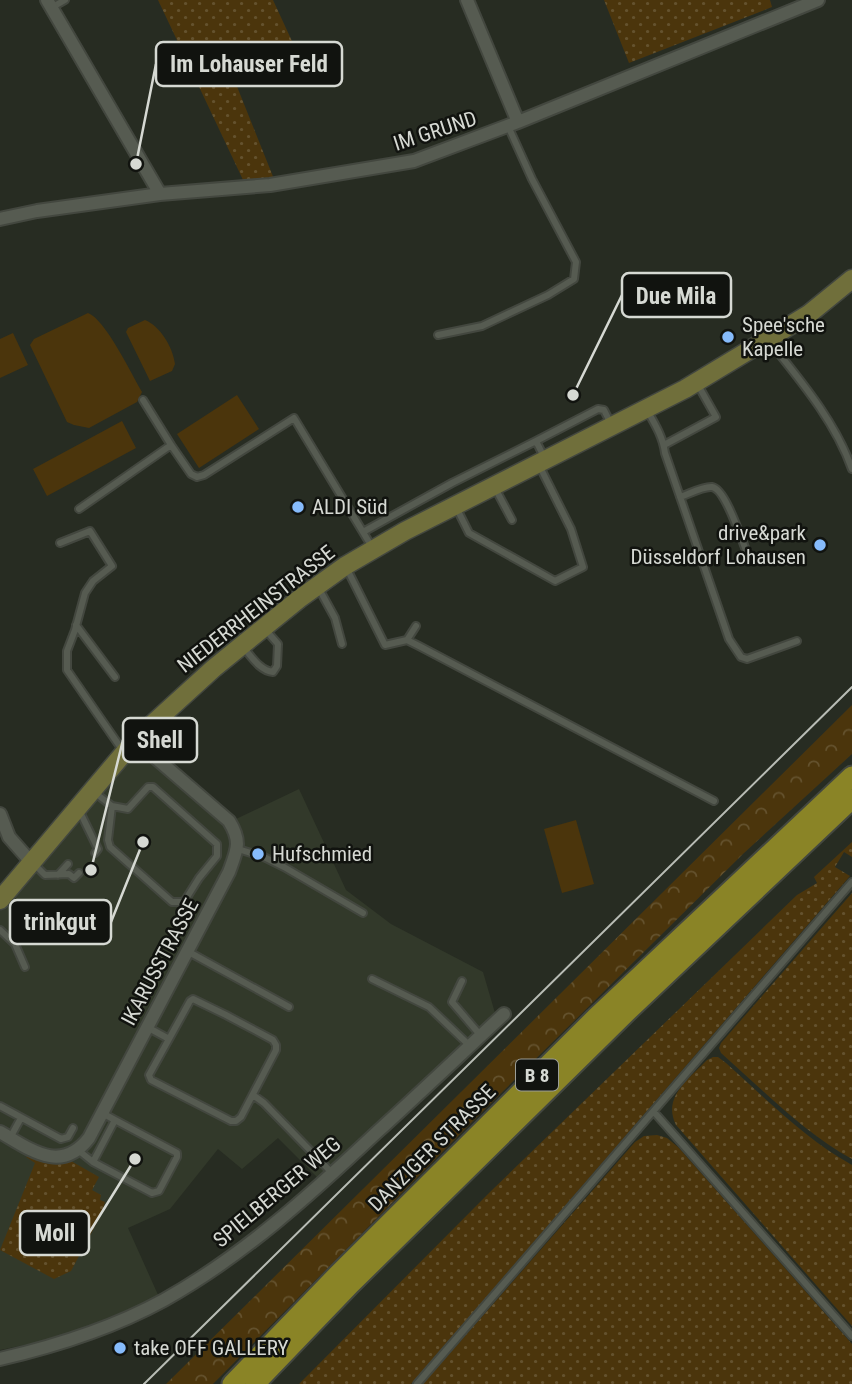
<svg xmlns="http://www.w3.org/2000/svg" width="852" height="1384" font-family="'Roboto Condensed',sans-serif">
	<defs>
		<pattern id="grass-dots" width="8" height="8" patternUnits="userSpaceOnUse" patternTransform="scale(1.75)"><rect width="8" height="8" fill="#4b350c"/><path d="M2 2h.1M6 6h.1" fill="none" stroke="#64522e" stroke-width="1.8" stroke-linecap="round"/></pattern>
		<pattern id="forest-crowns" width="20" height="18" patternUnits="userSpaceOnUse" patternTransform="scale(1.75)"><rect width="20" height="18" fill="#4b350c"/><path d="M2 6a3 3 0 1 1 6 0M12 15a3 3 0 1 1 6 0" fill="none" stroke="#64522e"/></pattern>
	</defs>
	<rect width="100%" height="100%" fill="#272c22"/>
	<!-- built -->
	<path fill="#32392a" d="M136 745 211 808 236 819 299 789 346 890 391 924 483 972 495 1013 318 1178 278 1138 242 1169 218 1149 170 1209 128 1228 159 1297 58 1338 0 1350V911Z"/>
	<!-- grass -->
	<path fill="url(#grass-dots)" d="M158 0H273L303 65 234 79 274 179 244 182Z
		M604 0H770L772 7 629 63Z
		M852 842V857L844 852 835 867 850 876 411 1384H299L490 1192 797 895 817 883 814 877Z
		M852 893V1159C803 1132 763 1090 721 1053L719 1048 721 1043Z
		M713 1057H718L726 1063C766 1099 805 1139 852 1165V1326L676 1125C662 1097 689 1079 707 1060Z
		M657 1135 667 1138 678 1147 852 1344V1384H423L635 1142 644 1136Z
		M30 1156C44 1160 56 1164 71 1161L99 1177 92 1190 101 1195 100 1200 105 1202 101 1215 71 1271 54 1279 0 1250 35 1163 26 1157Z"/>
	<!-- forest -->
	<path fill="url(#forest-crowns)" d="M852 705V754L744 853 475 1119 213 1384H166Z"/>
	<!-- pitch -->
	<path fill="#4b350c" d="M88 313C105 319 131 373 142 392L137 402 89 428 74 425 67 422 30 345 34 339Z
		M145 320C160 326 173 347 175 364L172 371 150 381 126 332 128 328Z
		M13 333 28 365 0 378V339Z
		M237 395 259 429 199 468 177 434Z
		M122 421 136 448 47 496 33 469Z
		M576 820 594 884 562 893 544 829Z"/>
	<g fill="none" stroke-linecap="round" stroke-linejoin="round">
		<!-- lane casing -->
		<g stroke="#43473f" stroke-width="10">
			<path id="lane" d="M51 8 65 0
				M438 335 482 326 548 295 574 279 576 262 532 179 508 126
				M769 341C800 380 835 421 852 469
				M143 400 171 445
				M647 410C655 424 663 437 665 453L729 639 741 657 747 659 797 641
				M664 445 716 417 698 385
				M545 459 536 441 598 409 604 410 611 424
				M495 488 512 520
				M680 497C689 494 703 486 712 487 726 489 742 542 748 555
				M456 507 469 533 555 581 583 567 571 529 539 465
				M79 509 171 445 191 474 197 477 204 475 294 418 372 547
				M363 532 452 483 536 441
				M60 543 90 531 112 566 93 581 85 593 75 630 67 651V670L123 751
				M346 567 385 645 407 640 419 646 714 801
				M318 587 335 618 342 644
				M76 625 115 677
				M407 640 416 626
				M243 647C251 656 260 671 273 672L277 666 278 644 264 628
				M94 792 112 806 128 809 148 787H153L217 844V856L199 878 184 902H172L110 847 108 840 112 806
				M80 812 98 849 95 853
				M238 849 264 857 284 867 363 913
				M33 863 45 875 69 874 74 878 79 873
				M58 875 68 864
				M0 930 15 944 25 967
				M187 951 289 1007
				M372 979 429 1007 470 1046
				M462 981 452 1002 481 1036
				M147 1027 169 1039 149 1075 151 1080 231 1121H236L241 1117 276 1050V1045L273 1040 226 1015 193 999 190 1001 169 1039
				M253 1095 264 1103 333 1174
				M0 1106 61 1139 68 1137 73 1128
				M654 1112 852 1336
				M10 1138 21 1118
				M78 1150 93 1162 115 1120 102 1113
				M93 1162 152 1193 159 1191 177 1157V1153L115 1120
				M417 1384 852 882"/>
		</g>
		<!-- street casing -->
		<g stroke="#43473f" stroke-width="16">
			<path id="street" d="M47 0 160 194
				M467 0 518 122
				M0 219 37 211 160 194 270 185 414 161 518 122 818 0
				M0 814 9 837 31 862
				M0 1132C31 1150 61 1174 89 1138L229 872C237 850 242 842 229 821L135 740
				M0 1359C56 1346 113 1328 164 1300 244 1255 309 1196 376 1133 419 1094 461 1054 504 1014"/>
		</g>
		<!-- secondary casing -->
		<g stroke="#43473f" stroke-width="21">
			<path id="secondary" d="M0 900 135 740 214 668 299 599 345 566 405 531 685 389 809 314 852 279"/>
		</g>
		<!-- primary casing -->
		<g stroke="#43473f" stroke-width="23">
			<path id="primary" d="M232 1384 339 1273 595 1018 852 776
				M255 1384 351 1284 627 1012 852 799"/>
		</g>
		<!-- lane -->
		<use href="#lane" stroke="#565b51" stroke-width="6"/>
		<!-- street -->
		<use href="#street" stroke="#565b51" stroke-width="12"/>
		<!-- secondary -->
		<use href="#secondary" stroke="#706f3b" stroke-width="18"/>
		<!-- primary -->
		<use href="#primary" stroke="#8a8426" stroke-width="19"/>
		<!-- tram -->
		<path stroke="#b8bcb5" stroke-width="2" d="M144 1384 852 687"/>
	</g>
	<!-- markers -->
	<g fill="#86bbfb" stroke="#11130f" stroke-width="2.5">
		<circle cx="728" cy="337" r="7"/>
		<circle cx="298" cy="507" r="7"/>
		<circle cx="820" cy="545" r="7"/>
		<circle cx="258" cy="854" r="7"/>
		<circle cx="120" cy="1348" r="7"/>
	</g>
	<g text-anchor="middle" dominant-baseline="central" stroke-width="5" stroke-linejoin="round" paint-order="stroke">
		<!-- shield labels -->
		<rect fill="#11130f" stroke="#9b9e98" stroke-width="2" x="516" y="1059.5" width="42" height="31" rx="5"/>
		<g font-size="19" font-weight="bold" fill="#d6d9d3">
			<text x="537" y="1075">B 8</text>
		</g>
		<!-- street labels -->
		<g font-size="21" fill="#d6d9d3" stroke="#11130f">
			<text transform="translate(435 131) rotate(-18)">IM GRUND</text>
			<text transform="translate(256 609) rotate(-38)">NIEDERRHEINSTRASSE</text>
			<text transform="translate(160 962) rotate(-62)">IKARUSSTRASSE</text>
			<text transform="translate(432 1148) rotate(-45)">DANZIGER STRASSE</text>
			<text transform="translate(277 1192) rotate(-40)">SPIELBERGER WEG</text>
		</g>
		<!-- poi labels -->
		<g font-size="21" fill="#d6d9d3" stroke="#11130f" text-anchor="start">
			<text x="742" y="325">Spee'sche<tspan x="742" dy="24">Kapelle</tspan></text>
			<text x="312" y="507">ALDI Süd</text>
			<text x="806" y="533" text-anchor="end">drive&amp;park<tspan x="806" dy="24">Düsseldorf Lohausen</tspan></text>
			<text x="272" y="854">Hufschmied</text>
			<text x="134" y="1348">take OFF GALLERY</text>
		</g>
	</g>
	<!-- callouts -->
	<path fill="none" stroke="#d6d9d3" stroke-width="2.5" d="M136 164L156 64M573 395L622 295M91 870L123 740M143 842L111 922M135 1159L89 1233"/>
	<g fill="#d6d9d3" stroke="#11130f" stroke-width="2.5">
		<circle cx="136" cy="164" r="7"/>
		<circle cx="573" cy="395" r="7"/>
		<circle cx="91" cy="870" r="7"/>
		<circle cx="143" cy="842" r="7"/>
		<circle cx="135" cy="1159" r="7"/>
	</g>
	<g fill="#11130f" stroke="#d6d9d3" stroke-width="2.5">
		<rect x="156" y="42" width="186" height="44" rx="7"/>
		<rect x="622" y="273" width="109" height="44" rx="7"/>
		<rect x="123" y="718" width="74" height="44" rx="7"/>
		<rect x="10" y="900" width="101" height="44" rx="7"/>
		<rect x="20" y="1211" width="69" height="44" rx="7"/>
	</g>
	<g font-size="23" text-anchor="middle" font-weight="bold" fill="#d6d9d3">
		<text x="249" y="72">Im Lohauser Feld</text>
		<text x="676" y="304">Due Mila</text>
		<text x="160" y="748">Shell</text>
		<text x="60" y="930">trinkgut</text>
		<text x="55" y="1241">Moll</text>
	</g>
</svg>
